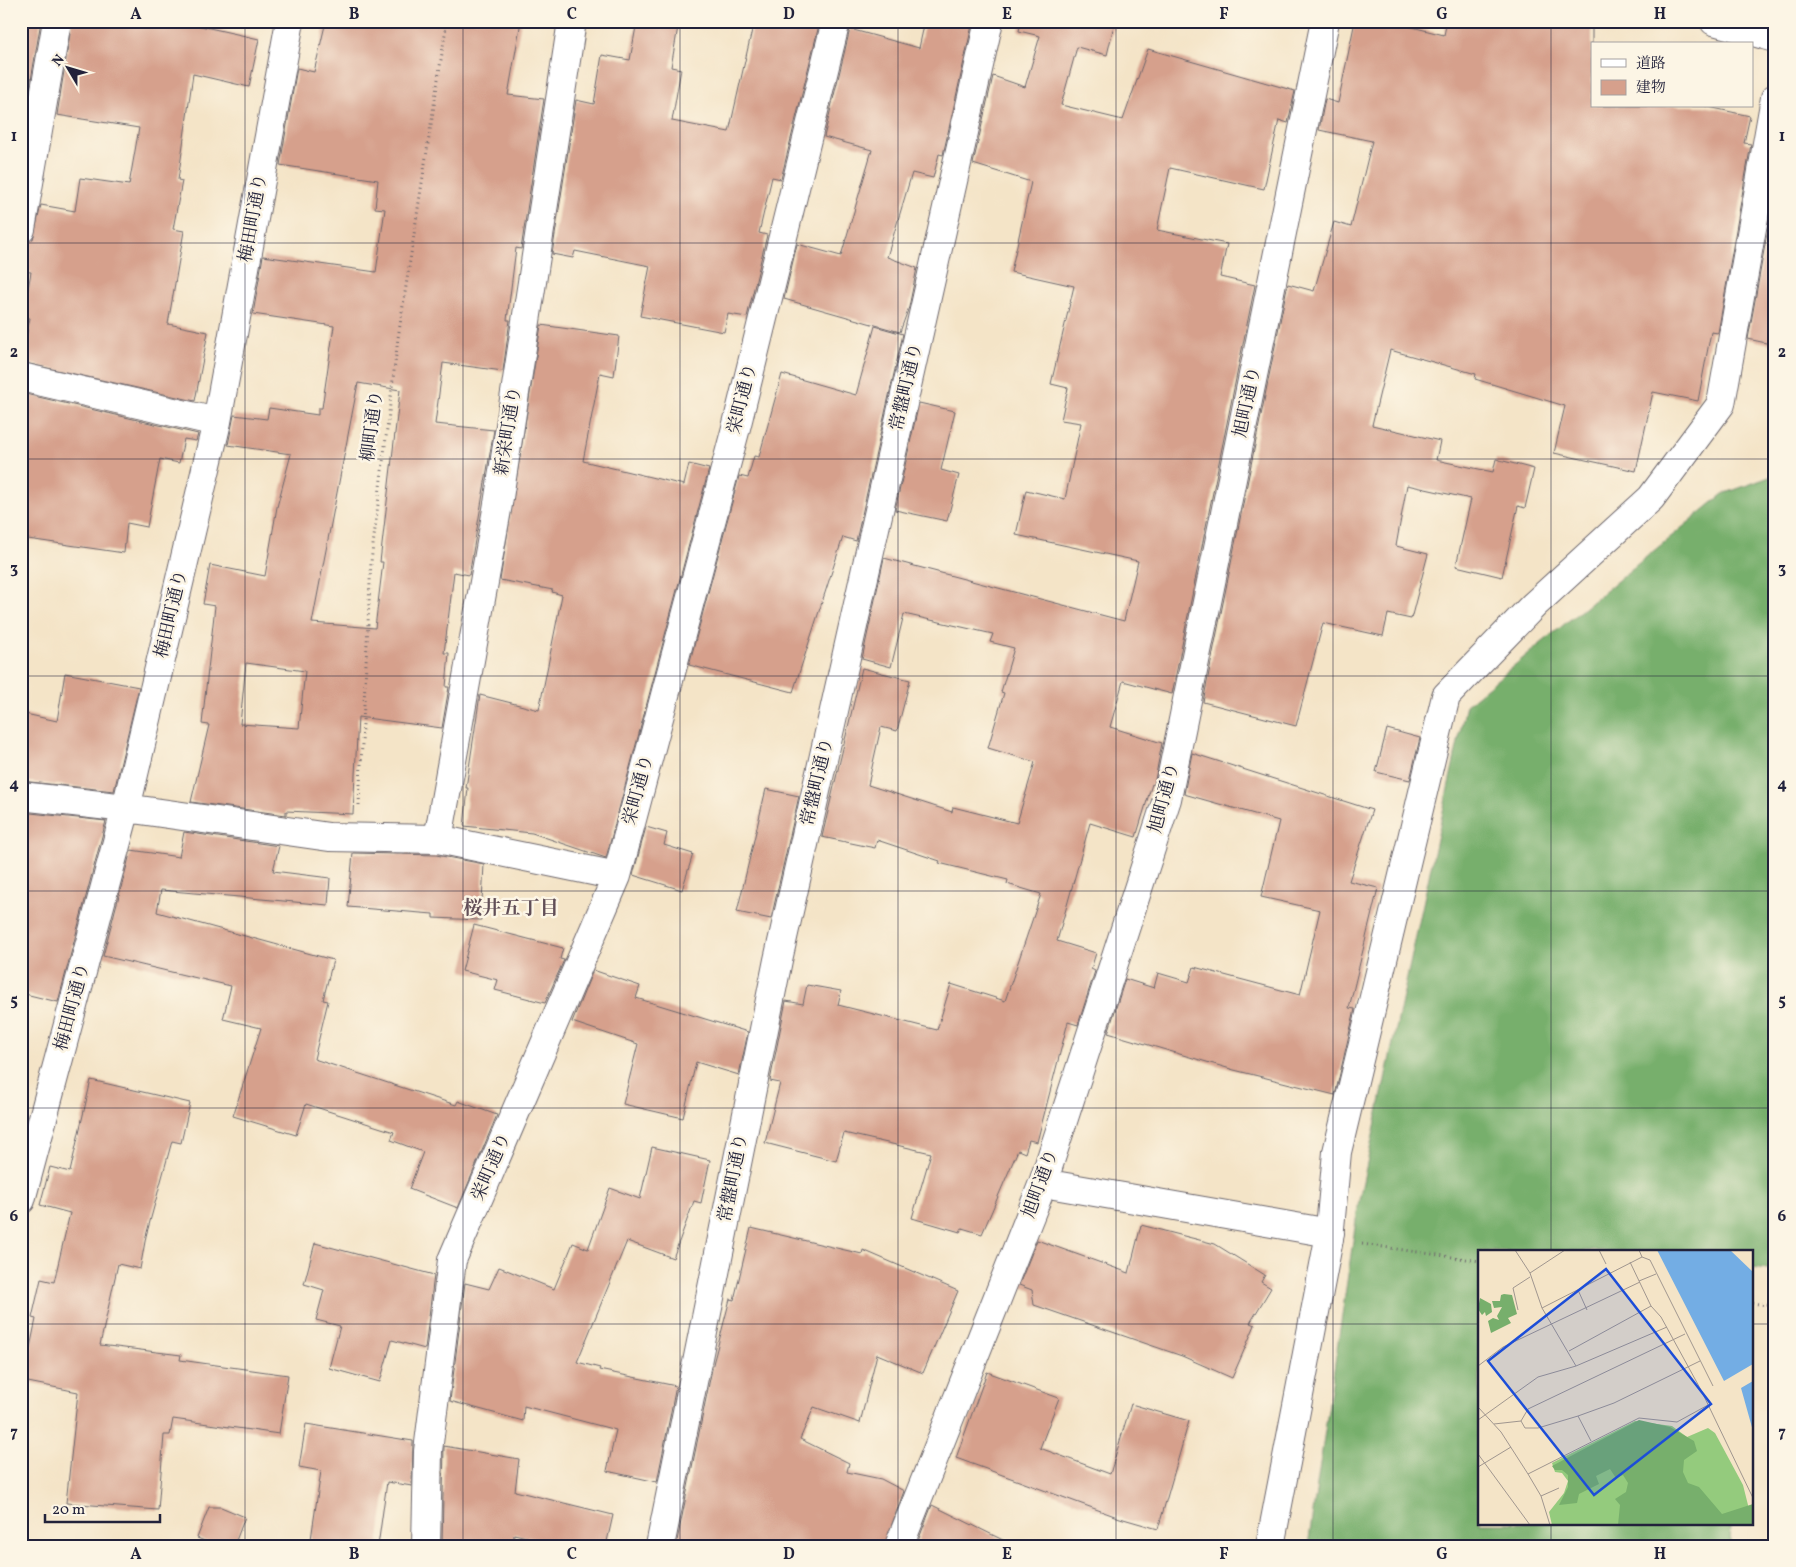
<svg xmlns="http://www.w3.org/2000/svg" width="1796" height="1567" font-family="Vollkorn,'Noto Serif JP',serif">
	<rect width="100%" height="100%" fill="#fcf5e5"/>
	<filter id="ink" filterUnits="userSpaceOnUse"><feTurbulence type="fractalNoise" baseFrequency=".02" numOctaves="2"/><feDisplacementMap in="SourceGraphic" scale="10" xChannelSelector="R" yChannelSelector="G"/><feConvolveMatrix kernelMatrix="1 2 1 2 8 2 1 2 1" color-interpolation-filters="sRGB"/></filter>
	<filter id="wash" filterUnits="userSpaceOnUse"><feTurbulence type="fractalNoise" baseFrequency=".0096" numOctaves="4" result="noise"/><feDisplacementMap in="SourceGraphic" scale="20" xChannelSelector="R" yChannelSelector="G"/><feGaussianBlur stdDeviation="1.12" result="paint"/><feColorMatrix in="noise" values="0 0 0 0 0 0 0 0 0 0 0 0 0 0 0 0 0 1.4 0 .05"/><feComposite in="paint" operator="in"/></filter>
	<g filter="url(#wash)">
		<rect width="100%" height="100%" fill="#f4e4c7"/>
		<!-- forest -->
		<path fill="#77af6c" stroke="#4c6854" d="M1775 475V1271L1752 1268V1251H1480V1523H1731L1730 1546H1308L1359 1200 1466 705 1723 494Z"/>
		<g id="blocks">
			<!-- building -->
			<path fill="#d6a08c" fill-rule="evenodd" d="M21 21H41L26 110 21 109Z
				M72 21H178L259 39 249 87 193 74 178 180 182 181 173 229 184 231 168 324 208 332 195 401 21 362 30 318 23 317 31 272 21 271V244L33 239 41 205 75 211 80 178 129 185 139 128 57 115Z
				M326 21H521L508 95 544 99 521 249 516 248 507 320H510L503 371 443 363 435 424 494 430 469 575 454 572 444 653H449L446 687H449L442 728 358 717 353 814 286 811V815L191 802 209 725 202 724 215 606 203 604 210 565 265 576 277 507 291 454 228 445 234 415 267 419 269 408 318 415V408H322L334 326 253 314 263 256 376 272 385 209 375 208 378 180 280 165 297 68 314 72ZM358 383 400 390 380 562H383L375 628 312 623ZM246 663 305 671 299 728 240 724Z
				M637 21H679L671 67 681 69 672 121 729 132 754 21H820L781 179 772 177 759 233 767 235 747 317 728 314 724 332 640 316 650 266 575 251 573 258 552 254 576 100 594 104 602 55 630 60Z
				M925 21H973L943 155 939 154 933 178 912 173 887 257 917 268 909 307 900 332 784 299 797 244 841 256 872 150 824 137 850 29 919 48Z
				M1021 21H1115L1107 55 1077 47 1061 105 1123 120 1148 49 1295 91 1288 123 1279 120 1264 189 1170 168 1157 230 1227 244 1220 277 1255 285 1172 694 1123 681 1110 727 1162 743 1154 785 1152 784 1136 837 1090 823 1057 941 1096 953 1091 969 1095 971 1078 1025 1068 1022 1037 1142 1029 1140 1025 1153 1018 1150 982 1234 962 1228 960 1232 912 1218 931 1153 844 1133 836 1161 765 1143 780 1083 770 1081 786 1001 803 1004 807 985 841 991 838 1005 937 1030 951 984 1005 1001 1041 894 1007 884 1008 880 939 863 940 861 877 840 875 848 822 837 862 668 910 680 897 731 881 727 868 785 952 812 953 807 1017 823 1035 762 988 748 1004 693 1001 692 1014 648 990 642 993 634 904 614 891 667 862 659 884 558 1124 621 1138 561 1016 535 1026 490 1065 499 1081 423 1061 420 1068 388 1051 384 1074 286 1011 272 1031 182 973 164 993 76 1025 87 1040 36 1019 31Z
				M1355 21H1388L1444 35 1447 21H1592V106H1704L1750 116 1744 143 1751 144 1718 333 1711 332 1698 401 1653 392 1636 471 1554 453 1565 406 1475 379 1476 374 1390 350 1372 425 1440 441 1436 460 1493 472 1496 459 1534 469 1525 508 1518 506 1502 577 1456 566 1471 499 1407 485 1396 546 1428 554 1411 619 1388 614 1383 636 1323 623 1296 726 1203 702 1286 292 1288 284 1314 291 1334 222 1351 227 1372 141 1319 130 1325 99 1338 103Z
				M1775 189V345L1748 339Z
				M541 325 619 336 614 376 600 373 583 461 684 485 689 464 709 469 606 858 532 833 464 826 468 788H466L480 695 539 710 562 595 552 592 553 590 500 580Z
				M875 326 903 334 856 541 843 537 793 692 689 665 739 476 748 478 754 456 759 457 782 374 856 395Z
				M21 393 198 434 196 441 184 439 179 463 160 459 147 527 127 523 124 553 21 538Z
				M919 403 955 411 941 470 959 475 947 521 895 510Z
				M65 673 139 687 114 791 21 781V713L57 721Z
				M1387 729 1420 738 1410 780 1376 772Z
				M1192 753 1372 810 1349 881 1378 888 1349 1008 1355 1009 1335 1095 1234 1070 1108 1033 1125 979 1154 988 1158 973 1189 982 1194 967 1300 995 1320 910 1261 897 1279 821 1184 794Z
				M766 789 799 796 771 919 737 912Z
				M21 812 106 821 58 1002 21 993Z
				M646 827 667 833 664 845 693 854 682 890 633 875Z
				M184 832 279 846 273 871 330 878 328 905 161 890 157 912 333 960 323 1000 328 1001 314 1059 456 1105 458 1101 497 1115 458 1208 409 1189 423 1152 391 1140 394 1132 306 1104 296 1135 233 1116 261 1028 223 1019 231 986 103 956 131 850 179 857Z
				M353 853 436 855 484 864 481 920 433 918V914L348 907Z
				M474 925 563 948 560 959 564 960 545 1003 495 990 498 980 462 971Z
				M593 970 640 986 636 998 748 1032 739 1075 696 1062 683 1118 623 1104 638 1044 572 1022Z
				M91 1080 190 1103 181 1143 172 1141 146 1236 140 1269 118 1264 100 1345 181 1355 180 1360 288 1375 279 1434 173 1419 170 1435H164L158 1510 66 1503 78 1392 23 1381 36 1319 32 1318 41 1279 54 1282 70 1213 40 1205 50 1167 70 1172Z
				M652 1147 710 1160 701 1203 694 1201 673 1258 627 1241 577 1362 600 1368 599 1370 676 1386 657 1482 607 1471 616 1430 524 1406 523 1421 450 1401 465 1283 489 1289 499 1267 554 1289 573 1243 588 1249 610 1188 640 1199Z
				M1141 1225 1215 1244 1265 1275 1261 1282 1271 1288 1250 1323 1255 1325 1232 1378 1182 1356 1034 1305 1032 1290 1019 1285 1037 1240 1129 1273Z
				M751 1228 862 1254 863 1250 958 1291 923 1373 877 1354 860 1423 814 1407 800 1439 849 1463 847 1472 881 1479 904 1491 884 1546H676L713 1364 730 1299 734 1300Z
				M315 1243 434 1275 425 1349 392 1340 380 1382 329 1368 340 1326 316 1320 324 1290 304 1284Z
				M987 1372 1059 1398 1040 1448 1110 1474 1131 1404 1189 1421 1158 1529 1120 1518 956 1458Z
				M306 1424 413 1441 412 1486 387 1482 378 1546H310L321 1471 299 1467Z
				M444 1446 519 1459 515 1491 613 1515 606 1546H564L514 1534 513 1546H442Z
				M932 1505 1015 1546H916Z
				M209 1507H221L245 1517 234 1546H218L197 1538Z"/>
		</g>
	</g>
	<g filter="url(#ink)">
		<use href="#blocks" fill-opacity="0" stroke="#6c666c" stroke-width="1"/>
		<g fill="none" stroke-linecap="round" stroke-linejoin="round">
			<!-- minor casing -->
			<g stroke="#6c666c" stroke-width="30">
				<path id="minor" d="M1714 21 1775 38
					M21 229 57 21
					M21 377 217 422
					M21 796 126 808 329 837 438 839 617 876
					M438 839 498 504 572 21
					M1043 1183 1330 1233
					M21 1200 126 808 217 422 290 21
					M426 1546 428 1451 452 1260 617 876 737 424 836 21
					M660 1546 778 960 989 21
					M899 1546 1043 1183 1167 799 1325 21
					M1270 1546 1329 1239 1337 1152 1446 696 1534 605 1651 498 1721 404 1775 98"/>
			</g>
			<!-- path -->
			<path stroke="#6c666c" stroke-width="3" stroke-dasharray="1 4" stroke-linecap="butt" d="M359 805 371 562 398 338 447 21
				M1362 1244 1480 1261
				M1752 1303 1775 1306"/>
			<!-- minor -->
			<use href="#minor" stroke="#fff" stroke-width="28"/>
		</g>
	</g>
	<!-- grid -->
	<path fill="none" stroke="#22223b" stroke-width="1" stroke-opacity="0.55" d="M245 21V1546M463 21V1546M680 21V1546M898 21V1546M1116 21V1546M1333 21V1546M1551 21V1251M21 243H1775M21 459H1775M21 676H1775M21 891H1775M21 1108H1775M21 1324H1480M1752 1324H1775M1551 1523V1546"/>
	<g text-anchor="middle" dominant-baseline="central" stroke-width="5" stroke-linejoin="round" paint-order="stroke">
		<!-- street labels -->
		<g font-size="18" fill="#22223b" stroke="#fcf5e5">
			<text transform="translate(254 218) rotate(-80)">梅田町通り</text>
			<text transform="translate(907 387) rotate(-77)">常盤町通り</text>
			<text transform="translate(743 399) rotate(-76)">栄町通り</text>
			<text transform="translate(1248 402) rotate(-78)">旭町通り</text>
			<text transform="translate(373 426) rotate(-83)">柳町通り</text>
			<text transform="translate(509 431) rotate(-81)">新栄町通り</text>
			<text transform="translate(172 614) rotate(-77)">梅田町通り</text>
			<text transform="translate(818 782) rotate(-77)">常盤町通り</text>
			<text transform="translate(639 790) rotate(-75)">栄町通り</text>
			<text transform="translate(1165 798) rotate(-75)">旭町通り</text>
			<text transform="translate(73 1007) rotate(-75)">梅田町通り</text>
			<text transform="translate(492 1167) rotate(-67)">栄町通り</text>
			<text transform="translate(734 1178) rotate(-79)">常盤町通り</text>
			<text transform="translate(1041 1184) rotate(-70)">旭町通り</text>
		</g>
		<!-- neighbourhood labels -->
		<g font-size="19" font-weight="bold" fill="#614e57" stroke="#fcf5e5">
			<text x="511" y="909">桜井五丁目</text>
		</g>
	</g>
	<!-- overview -->
	<g transform="translate(1478 1250)">
		<rect width="275" height="275" fill="#f4e4c7"/>
		<path d="M157 171 194 176 209 187 230 178 237 183 265 235 275 275H74L71 262 86 243 90 231 84 223 77 222 74 213Z" fill="#94cb7d"/>
		<path d="M26 44 34 45 39 64 30 68 33 73 13 83 10 71 15 68 21 70 19 66 24 57 16 58 14 51H22L23 45ZM2 48 13 54 14 62 8 66 7 62 4 65 0 59ZM161 170 192 177 216 191 219 201 206 210 205 222 210 233 221 237 244 264 275 254V275H140L142 255 137 249 148 242 150 233 145 225 138 228 132 219 118 226 121 234 101 244 99 253 81 255 90 237V225L84 220H77L74 216Z" fill="#77af6c"/>
		<path d="M179 0H252L275 22V114L246 131ZM275 131V181L263 138Z" fill="#73ade4"/>
		<path fill="none" stroke="#a0968f" stroke-width="1" d="M37 0 52 23 64 58 98 116M121 0 128 14M161 0 164 7 172 10 235 136M152 12 173 56 183 67 223 140 275 248M52 23 87 0M161 31 178 24M100 40 109 60M64 58 164 7M40 60 35 38 52 27M91 101 173 56M0 116 25 97 162 32M0 157 23 182 50 224 63 246 72 275M100 166 113 191M0 170 60 127 98 116 189 77M43 171 47 178H60L100 166 136 153 222 111M43 171 50 159 207 84M16 174 43 171M0 204 52 275M0 217 33 197M50 224 161 168 199 172 230 155M63 246 81 238"/>
		<path fill="#1d4ed8" fill-opacity="0.15" stroke="#1d4ed8" stroke-width="2.5" d="M128 19 233 154 116 245 10 111Z"/>
		<rect width="275" height="275" fill="none" stroke="#22223b" stroke-width="2.5"/>
	</g>
	<!-- margin -->
	<rect width="1796" height="1567" fill="none" stroke="#fcf5e5" stroke-width="55"/>
	<!-- legend -->
	<rect x="1591" y="42" width="162" height="65" fill="#fcf5e5" stroke="#a5a1a1"/>
	<rect x="1601" y="59" width="25" height="8" fill="#ffffff" stroke="#a5a1a1"/>
	<text x="1636" y="68" font-size="15" fill="#22223b">道路</text>
	<rect x="1601" y="80" width="25" height="15" fill="#d6a08c" stroke="#a5a1a1"/>
	<text x="1636" y="92" font-size="15" fill="#22223b">建物</text>
	<!-- north arrow -->
	<g transform="translate(68 68) rotate(308)" stroke="#fcf5e5" stroke-width="4" paint-order="stroke">
	<path d="M0-4L9 19L0 12L-9 19Z" fill="#22223b"/>
	<text y="-8" font-size="14" font-weight="bold" text-anchor="middle" fill="#22223b">N</text>
	</g>
	<!-- scale -->
	<path d="M45 1514v8h115v-8" fill="none" stroke="#22223b" stroke-width="2.5"/>
	<text x="52" y="1514" font-size="15" fill="#22223b" stroke="#fcf5e5" stroke-width="4" paint-order="stroke">20 m</text>
	<rect x="28" y="28" width="1740" height="1512" fill="none" stroke="#22223b" stroke-width="2"/>
	<g font-size="16" text-anchor="middle" font-weight="bold" fill="#22223b">
		<text x="136" y="19">A</text>
		<text x="354" y="19">B</text>
		<text x="572" y="19">C</text>
		<text x="789" y="19">D</text>
		<text x="1007" y="19">E</text>
		<text x="1224" y="19">F</text>
		<text x="1442" y="19">G</text>
		<text x="1660" y="19">H</text>
		<text x="14" y="141">1</text>
		<text x="1782" y="141">1</text>
		<text x="14" y="357">2</text>
		<text x="1782" y="357">2</text>
		<text x="14" y="573">3</text>
		<text x="1782" y="573">3</text>
		<text x="14" y="789">4</text>
		<text x="1782" y="789">4</text>
		<text x="14" y="1005">5</text>
		<text x="1782" y="1005">5</text>
		<text x="14" y="1221">6</text>
		<text x="1782" y="1221">6</text>
		<text x="14" y="1437">7</text>
		<text x="1782" y="1437">7</text>
		<text x="136" y="1559">A</text>
		<text x="354" y="1559">B</text>
		<text x="572" y="1559">C</text>
		<text x="789" y="1559">D</text>
		<text x="1007" y="1559">E</text>
		<text x="1224" y="1559">F</text>
		<text x="1442" y="1559">G</text>
		<text x="1660" y="1559">H</text>
	</g>
</svg>
